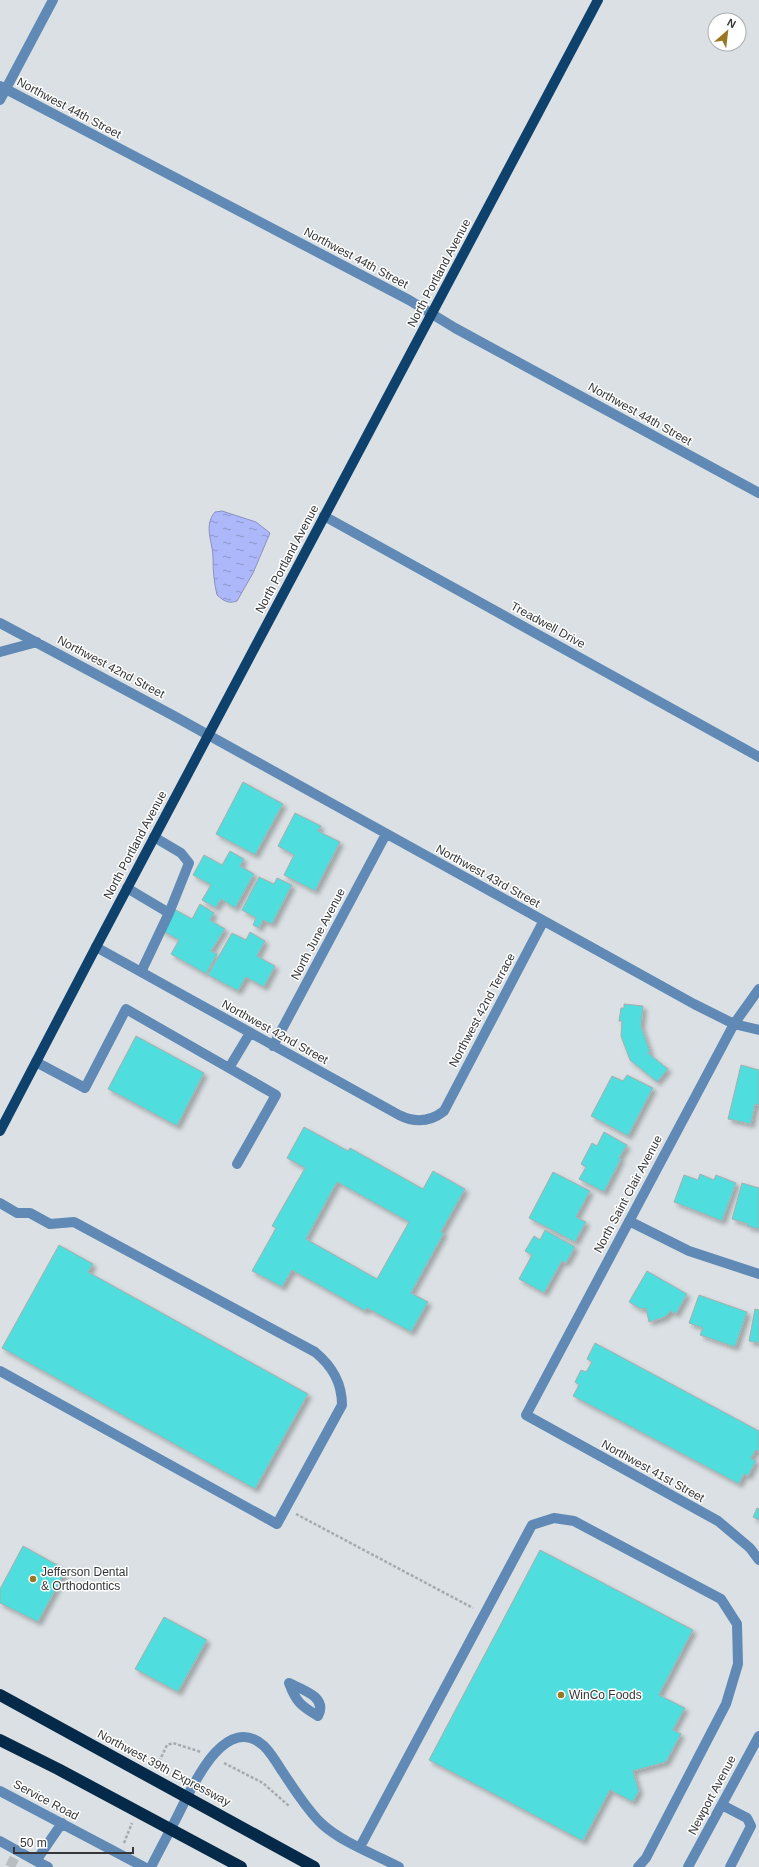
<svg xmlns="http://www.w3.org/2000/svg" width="759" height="1867" font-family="Helvetica,sans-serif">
	<defs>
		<pattern id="water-ripples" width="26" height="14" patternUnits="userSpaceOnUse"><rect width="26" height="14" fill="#adb8fb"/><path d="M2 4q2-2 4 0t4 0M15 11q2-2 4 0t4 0" fill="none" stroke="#8e96cc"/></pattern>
		<filter id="shadow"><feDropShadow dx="3.5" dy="3.5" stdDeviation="2" flood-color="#0004"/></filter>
	</defs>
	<rect width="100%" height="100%" fill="#dae0e3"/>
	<!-- water -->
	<path fill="url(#water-ripples)" stroke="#8991c0" d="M222 511 256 522 270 533 253 573 237 601C228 604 224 601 217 595 214 582 213 571 213 558 213 542 203 526 215 512Z"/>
	<!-- building -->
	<path fill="#50dddd" stroke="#a8aeae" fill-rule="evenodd" filter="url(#shadow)" d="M243 782 283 804 255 855 216 834Z
		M295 813 321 826 318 831 340 842 315 891 284 875 294 855 278 846Z
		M230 851 244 859 240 866 254 874 235 908 221 899 216 908 202 900 211 885 193 875 204 855 222 865Z
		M259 877 274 884 277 878 292 885 272 924 263 920 259 928 253 925 256 918 242 910Z
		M200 904 214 913 210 920 225 929 211 951 217 954 206 974 171 954 179 940 161 930 174 909 192 919Z
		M250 932 265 941 257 956 275 966 264 987 246 977 238 991 208 975 232 933 246 940Z
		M624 1004 643 1006 641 1026 650 1052 648 1053 668 1069 657 1082 630 1060 621 1036 622 1021H619L621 1008H624Z
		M136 1036 204 1073 177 1126 108 1089Z
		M741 1065 759 1070V1105L755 1104 751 1124 728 1119Z
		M627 1075 653 1088 628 1136 591 1116 612 1076 623 1081Z
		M304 1127 348 1151 350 1148 423 1189 433 1171 465 1189 441 1232 444 1233 411 1293 428 1302 411 1332 367 1308 365 1311 292 1270 282 1287 252 1271 276 1228 272 1226 305 1168 287 1158ZM337 1182 409 1222 377 1279 306 1239Z
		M604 1132 627 1145 619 1158 621 1159 604 1192 579 1179 586 1167 581 1164 592 1143 597 1146Z
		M553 1172 590 1191 576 1217 586 1222 575 1242 529 1218Z
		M700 1174 714 1180 716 1175 736 1183 722 1221 674 1202 684 1175 698 1180Z
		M742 1183 759 1188V1229L747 1226 748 1224 732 1219Z
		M545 1230 575 1247 566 1263 562 1261 544 1293 519 1279 532 1255 525 1251 534 1236 540 1240Z
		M59 1245 93 1264 88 1272 308 1394 255 1489 2 1348Z
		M647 1271 687 1294 676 1314 671 1311 665 1317 649 1322 646 1308 641 1309 629 1302Z
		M699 1295 747 1312 735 1347 700 1335 703 1328 689 1323Z
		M755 1309 759 1310V1343L749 1341Z
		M595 1343 759 1431V1452L756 1450 751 1458 756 1461 748 1476 744 1474 739 1484 573 1396 579 1385 575 1382 581 1370 586 1372 592 1362 587 1359Z
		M757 1508 759 1509V1520L753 1517Z
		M23 1546 66 1570 38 1622 0 1603V1589Z
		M540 1550 693 1630 659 1695 685 1708 673 1730 681 1734 666 1762 633 1771 639 1791 633 1802 610 1790 583 1841 429 1760Z
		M164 1617 207 1640 178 1692 135 1669Z"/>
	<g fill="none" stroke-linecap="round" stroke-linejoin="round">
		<!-- minor-tunnel -->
		<path stroke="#b9bec1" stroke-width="10" stroke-dasharray="10 5" stroke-linecap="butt" d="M10 1867 18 1851"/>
		<!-- path -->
		<path stroke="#a6aaad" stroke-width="2.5" stroke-dasharray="3 2" stroke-linecap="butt" d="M296 1514 473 1608
			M224 1763 263 1783 289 1806
			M157 1766 167 1745 173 1743 201 1752
			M124 1843 132 1823"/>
		<!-- minor -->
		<path stroke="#608ab5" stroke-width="10" d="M0 86 409 300 455 328 759 493
			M0 100 53 0
			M324 516 759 757
			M0 623 174 716 694 1004 734 1024 759 1030
			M0 652 37 642
			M127 888 169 913
			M96 947 399 1115C415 1123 430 1122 444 1111L543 922
			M141 972 169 913 189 863 181 853 154 837
			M759 989 734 1024 526 1415 718 1521 750 1548 759 1560
			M273 1046 386 834
			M36 1062 85 1088 126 1009 229 1068
			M237 1164 276 1095 229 1068 250 1033
			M0 1203 17 1213H30L50 1224 74 1222 315 1352C332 1366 342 1382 342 1405L277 1524 0 1371
			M629 1221 689 1251 759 1274
			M289 1683C303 1690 328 1697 318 1716 301 1706 296 1702 289 1683Z
			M0 1791 144 1867
			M722 1805 747 1818 751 1826 730 1867
			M0 1841 36 1861 62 1823
			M360 1847 532 1525 554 1518 574 1521 721 1599 737 1624 738 1664 726 1704 646 1858 638 1867
			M36 1861 48 1867
			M151 1867C160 1849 170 1831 179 1813 192 1787 225 1711 264 1746 271 1753 277 1763 282 1771 293 1787 307 1810 322 1824 343 1843 374 1854 399 1867
			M688 1867 759 1736"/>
		<!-- major -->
		<path stroke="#0f416d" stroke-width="10" d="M0 1131 96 947 598 0"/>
		<!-- highway -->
		<path stroke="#042949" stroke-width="12" d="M0 1695 314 1867
			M0 1740 58 1769 241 1867"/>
	</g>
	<!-- markers -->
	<g fill="#9a7822" stroke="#fff" stroke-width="1.5">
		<circle cx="33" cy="1579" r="4"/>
		<circle cx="561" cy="1695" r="4"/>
	</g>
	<g text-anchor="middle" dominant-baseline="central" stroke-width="3" stroke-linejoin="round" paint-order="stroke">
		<!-- street labels -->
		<g font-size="12" fill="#343637" stroke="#fff">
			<text transform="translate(69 108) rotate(28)">Northwest 44th Street</text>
			<text transform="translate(356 258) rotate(28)">Northwest 44th Street</text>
			<text transform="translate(439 273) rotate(-62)">North Portland Avenue</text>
			<text transform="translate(640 414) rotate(29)">Northwest 44th Street</text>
			<text transform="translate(287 559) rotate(-62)">North Portland Avenue</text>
			<text transform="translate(548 625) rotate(29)">Treadwell Drive</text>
			<text transform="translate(111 667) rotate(28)">Northwest 42nd Street</text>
			<text transform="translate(135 845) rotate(-62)">North Portland Avenue</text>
			<text transform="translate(488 876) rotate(29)">Northwest 43rd Street</text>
			<text transform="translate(318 934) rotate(-62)">North June Avenue</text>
			<text transform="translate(482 1010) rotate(-62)">Northwest 42nd Terrace</text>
			<text transform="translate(275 1032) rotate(29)">Northwest 42nd Street</text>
			<text transform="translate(628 1194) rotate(-62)">North Saint Clair Avenue</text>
			<text transform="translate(653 1471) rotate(29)">Northwest 41st Street</text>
			<text transform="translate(164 1768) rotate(28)">Northwest 39th Expressway</text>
			<text transform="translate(712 1795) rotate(-62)">Newport Avenue</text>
			<text transform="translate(46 1800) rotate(28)">Service Road</text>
		</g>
		<!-- poi labels -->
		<g font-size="12" fill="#343637" stroke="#fff" text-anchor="start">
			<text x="41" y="1572">Jefferson Dental<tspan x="41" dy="14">&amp; Orthodontics</tspan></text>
			<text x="569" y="1695">WinCo Foods</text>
		</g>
	</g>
	<!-- north arrow -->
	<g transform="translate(727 32) rotate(28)"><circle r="19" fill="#ffffff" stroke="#aeafaf"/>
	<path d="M0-3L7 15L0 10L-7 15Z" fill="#9a7822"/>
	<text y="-6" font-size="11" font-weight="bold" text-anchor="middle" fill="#343637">N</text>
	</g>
	<!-- scale -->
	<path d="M14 1847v6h119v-6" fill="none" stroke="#343637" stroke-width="2"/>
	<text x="20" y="1847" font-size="12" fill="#343637" stroke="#ffffff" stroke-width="3" paint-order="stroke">50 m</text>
</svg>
